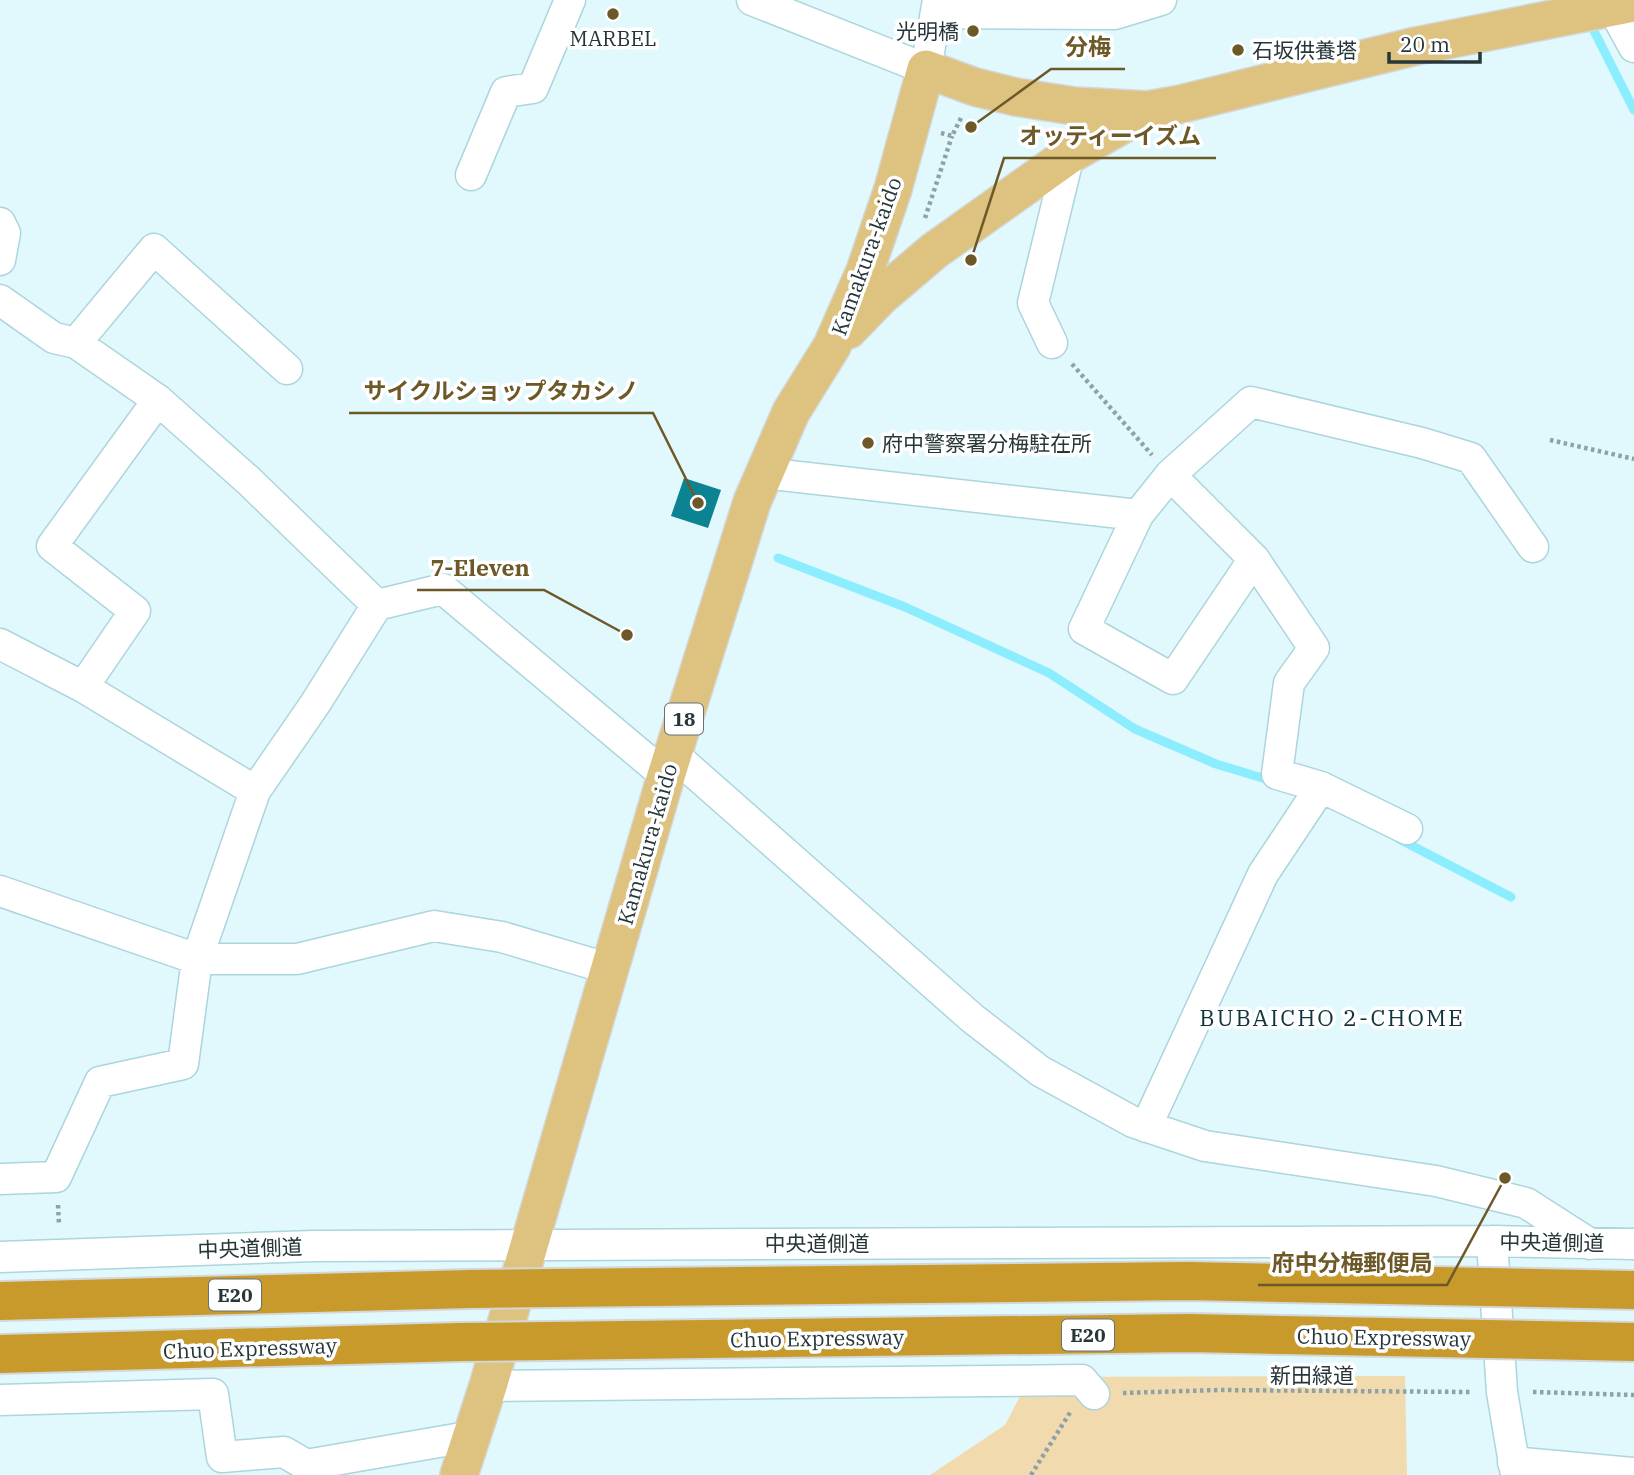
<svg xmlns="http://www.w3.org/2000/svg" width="1634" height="1475" font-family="'IBM Plex Serif','Noto Sans JP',serif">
	<rect width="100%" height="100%" fill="#e1f9fd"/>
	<!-- green -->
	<path fill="#f1dbae" d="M1405 1376 1407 1475H930L1005 1425 1030 1377Z"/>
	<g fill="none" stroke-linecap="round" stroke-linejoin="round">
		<!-- stream -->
		<path stroke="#8cedfe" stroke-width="9" d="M1592 27 1634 110
			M778 558 905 607 1049 673 1135 729 1216 764 1272 781
			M1399 839 1511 897"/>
	</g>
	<!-- building -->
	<path fill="#0b8392" d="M684 478 721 490 708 528 671 516Z"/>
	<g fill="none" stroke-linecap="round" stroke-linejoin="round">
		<!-- minor casing -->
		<g stroke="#acd5dc" stroke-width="33">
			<path id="minor" d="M752 0 926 69 938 0
				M1612 7 1634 47
				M937 13 1115 14 1161 0
				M471 175 506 92 533 88 570 0
				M0 223 5 233 0 260
				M0 300 54 338 76 343 158 400 249 481 377 605
				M76 343 154 249 287 369
				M1052 343 1033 303 1069 155
				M763 473 1138 515 1170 475 1251 402 1422 443 1471 458 1533 547
				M1138 515 1084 629 1173 679 1254 559
				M0 644 83 687 255 791
				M83 687 135 611 52 546 158 400
				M673 754 972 1018 1040 1071 1133 1122 1205 1146 1436 1181 1526 1203 1590 1244
				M1321 787 1407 829
				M0 891 197 959H297L434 926 502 937 610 969
				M1146 1127 1263 874 1321 787 1277 774 1289 683 1314 648 1254 559 1170 475
				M0 1179 56 1177 100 1082 183 1064 197 959 255 791 315 704 377 605 443 589 666 776
				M1492 1241 1502 1392 1516 1475
				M0 1257 314 1246 1492 1241 1634 1244
				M488 1386 1082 1380 1094 1394
				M0 1400 213 1394 222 1457 284 1452 306 1465 473 1436
				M1513 1462 1634 1473"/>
		</g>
		<!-- major casing -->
		<g stroke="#d4d7d7" stroke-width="40">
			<path id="major" d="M848 330 880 297 934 251 1069 155 1148 110
				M459 1475 488 1386 666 776 752 502 791 412 832 346 865 271 893 189 926 69 975 87 1016 97 1074 106 1148 110 1181 104 1416 46 1634 3"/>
		</g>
		<!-- highway casing -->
		<g stroke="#d4d7d7" stroke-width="42">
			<path id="highway" d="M0 1301 471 1289
				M0 1354 461 1342"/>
		</g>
		<!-- path -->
		<path stroke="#8ea2a6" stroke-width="4.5" stroke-dasharray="3.5 3.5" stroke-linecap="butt" d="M941 133 952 136 962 116
			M925 218 952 136
			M1072 364 1152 455
			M1550 440 1634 459
			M58 1205 59 1225
			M1533 1392 1634 1395
			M1123 1393 1218 1390 1471 1392
			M1031 1475 1071 1411"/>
		<!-- minor -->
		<use href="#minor" stroke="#fff" stroke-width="30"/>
		<!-- major -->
		<use href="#major" stroke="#ddc280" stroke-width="37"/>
		<!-- highway -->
		<use href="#highway" stroke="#c79a2b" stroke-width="38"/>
		<!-- highway-bridge casing -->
		<g stroke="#d4d7d7" stroke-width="42" stroke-linecap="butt">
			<path id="highway-bridge" d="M471 1289 1187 1281 1634 1290
				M461 1342 1189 1333 1634 1342"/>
		</g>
		<!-- highway-bridge -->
		<use href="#highway-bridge" stroke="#c79a2b" stroke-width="38"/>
	</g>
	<!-- markers -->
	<g fill="#6d5827" stroke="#fff" stroke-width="2.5">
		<circle cx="613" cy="14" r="7"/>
		<circle cx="973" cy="31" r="7"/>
		<circle cx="1238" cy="50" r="7"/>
		<circle cx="868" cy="443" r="7"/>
	</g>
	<g text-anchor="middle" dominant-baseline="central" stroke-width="7" stroke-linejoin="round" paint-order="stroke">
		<!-- shield labels -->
		<g fill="#fff" stroke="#677274" stroke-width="2">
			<rect x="665" y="703.5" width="38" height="31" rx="5"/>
			<rect x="209" y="1279.5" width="52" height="31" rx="5"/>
			<rect x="1062" y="1319.5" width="52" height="31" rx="5"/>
		</g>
		<g font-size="19" font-weight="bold" fill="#263639">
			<text x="684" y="719">18</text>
			<text x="235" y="1295">E20</text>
			<text x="1088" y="1335">E20</text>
		</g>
		<!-- poi labels -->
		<g font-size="21" fill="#263639" stroke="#fff" text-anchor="start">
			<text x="959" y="31" text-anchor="end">光明橋</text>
			<text x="613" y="38" text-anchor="middle">MARBEL</text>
			<text x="1252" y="50">石坂供養塔</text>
			<text x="882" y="443">府中警察署分梅駐在所</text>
		</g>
		<!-- street labels -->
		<g font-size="21" fill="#263639" stroke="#fff">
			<text transform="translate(866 256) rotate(-70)">Kamakura-kaido</text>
			<text transform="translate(647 844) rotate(-74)">Kamakura-kaido</text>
			<text transform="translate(1552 1242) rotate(1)">中央道側道</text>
			<text x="817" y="1243">中央道側道</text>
			<text transform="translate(250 1248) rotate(-2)">中央道側道</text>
			<text transform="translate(1384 1337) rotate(1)">Chuo Expressway</text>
			<text transform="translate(817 1338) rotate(-1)">Chuo Expressway</text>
			<text transform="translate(250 1348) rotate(-2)">Chuo Expressway</text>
			<text x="1312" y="1375">新田緑道</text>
		</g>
		<!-- neighbourhood labels -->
		<g font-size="23" letter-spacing="2" fill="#0f363c" stroke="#fff">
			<text x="1332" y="1017">BUBAICHO 2-CHOME</text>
		</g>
	</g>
	<!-- callouts -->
	<path fill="none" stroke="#6d5827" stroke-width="2.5" d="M971 127L1051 69H1125M971 260L1004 158H1216M698 503L653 413H349M627 635L544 590H417M1505 1178L1447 1285H1258"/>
	<g fill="#6d5827" stroke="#fff" stroke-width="2.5">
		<circle cx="971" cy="127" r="7"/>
		<circle cx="971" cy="260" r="7"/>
		<circle cx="698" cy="503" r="7"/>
		<circle cx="627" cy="635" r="7"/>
		<circle cx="1505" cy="1178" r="7"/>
	</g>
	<g font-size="23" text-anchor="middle" font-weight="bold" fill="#6d5827" stroke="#fff" stroke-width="7" stroke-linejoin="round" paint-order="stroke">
		<text x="1088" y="55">分梅</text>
		<text x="1110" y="144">オッティーイズム</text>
		<text x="501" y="399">サイクルショップタカシノ</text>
		<text x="480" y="576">7-Eleven</text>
		<text x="1352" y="1271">府中分梅郵便局</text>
	</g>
	<!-- scale -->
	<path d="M1389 52v10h91v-10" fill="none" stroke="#263639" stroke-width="3.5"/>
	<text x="1400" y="52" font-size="21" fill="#263639" stroke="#ffffff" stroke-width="5" paint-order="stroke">20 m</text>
</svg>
